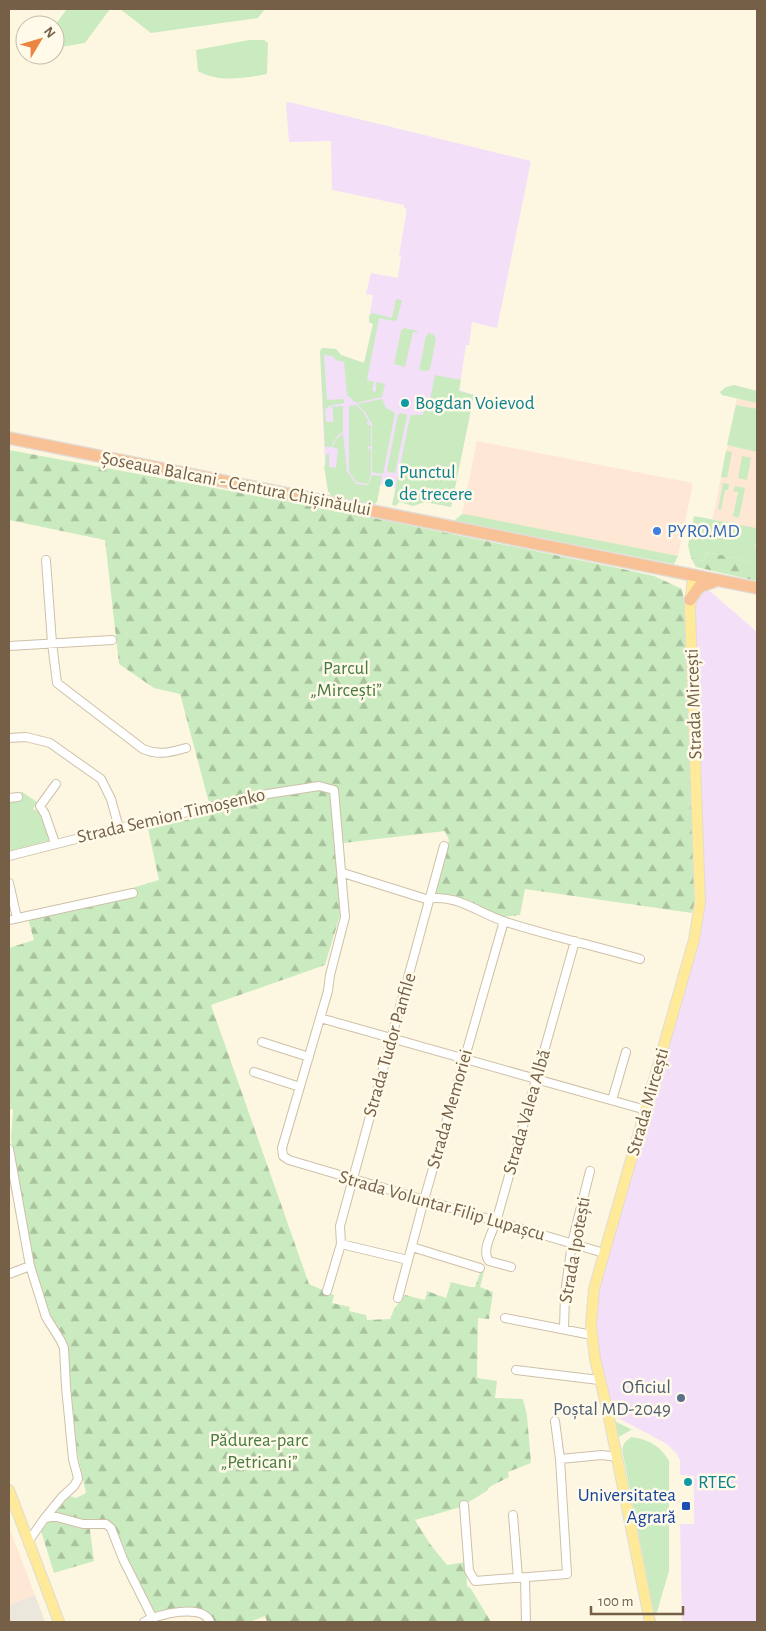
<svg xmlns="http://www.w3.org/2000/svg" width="766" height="1631" font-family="'Alegreya Sans',sans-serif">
	<defs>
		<pattern id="forest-firs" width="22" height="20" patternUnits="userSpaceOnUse" patternTransform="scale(1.25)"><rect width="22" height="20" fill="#caebc0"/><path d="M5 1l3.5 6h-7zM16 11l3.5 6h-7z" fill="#a9c29e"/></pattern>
	</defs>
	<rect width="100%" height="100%" fill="#fdf7e2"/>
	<!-- commercial -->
	<path fill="#fee8d5" d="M739 387 757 391V562L706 552Z
		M477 441 693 483 678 556 462 514Z
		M9 1527 35 1595 9 1605Z"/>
	<!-- industrial -->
	<path fill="#ece7dd" d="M35 1595 45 1622H9V1605Z"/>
	<!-- education -->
	<path fill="#f4dff9" d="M289 102 531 161 497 328 472 322 469 345H466L459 390 474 395 451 507 400 497 396 488 378 484 377 486 341 485 325 466 320 351 322 348 336 349 341 355 364 363 373 324 369 322V319L373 295 366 294 371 273 398 278 401 256 399 255 407 209 404 208V205L332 190 331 141 289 142 286 103Z
		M706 589 711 592 757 632V1622H682L680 1524H694V1476L680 1475V1460L676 1453 667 1444 618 1418 608 1399 597 1352 594 1323 596 1298 699 932 694 608 697 593Z"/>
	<!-- green -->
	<path fill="#caebc0" d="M67 9H110L85 43 55 48V25Z
		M120 9H265L258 18 151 33Z
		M249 40H264L268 43 267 74C246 78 218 83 198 71L196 50Z
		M396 299 402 300 397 320 394 321 379 318 367 380 374 382 372 390 375 392 376 391V382L385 384 382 397 356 403 347 395 344 362 336 360 333 356 324 355 327 400 344 399V403L328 406V408L325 409 326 422H333V408L329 407 343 406V432L337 436 331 447H325L320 351 322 348 336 349 341 355 364 363 373 324 369 322V316L372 313 392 318Z
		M404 328 418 331V332H413L405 367 394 364 401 331Z
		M428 333 434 335 436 339 430 369 427 371 419 370 426 336H427Z
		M435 375 461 380 459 391 474 395 451 507 425 502 413 506 399 502 396 506 392 505 410 417 412 415H422L429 405Z
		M734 385 757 391V403L722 395 720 392 726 387Z
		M382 399 386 408 395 413 383 474 372 472V424L365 412 357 404Z
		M356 405 364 413 370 424 367 421V425H371V446L367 447 368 451 369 448 371 449V474L368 484 356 482 349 471V406Z
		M736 405 757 409V452L727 445Z
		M400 413 406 414 407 416 395 473 388 472 387 470 398 415Z
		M343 434 347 471 356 484 368 485 372 475 382 476 377 502 373 505 332 497 328 491 324 467 325 466 326 454H329V467L336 468 338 449 332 447 337 438Z
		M726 451 732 452 727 478 721 477Z
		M742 456 751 458 747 480 738 478Z
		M723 483 729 484 728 490H725L721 510 718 509Z
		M735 486 745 488 739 518 733 516 738 492 733 491Z
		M462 514 470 515 678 556 674 564 454 521Z
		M694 516 756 528 757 534 755 548H757V562L706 552 704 561 691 558 688 545Z
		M21 791 37 802 33 809 38 811 40 816 44 818 50 835 48 841 9 851V801H21Z
		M614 1421 631 1429V1430L619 1437Z
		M631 1437C648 1439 661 1446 669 1461V1571L657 1612 654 1614 622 1449 625 1442Z"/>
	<!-- forest -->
	<path fill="url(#forest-firs)" d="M9 450 339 511 618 568 654 576 682 589 687 618 697 895 692 913 525 889 520 915 502 917 476 905 435 895 449 840 445 831 335 844 340 915 325 965 211 1005 309 1284 334 1295 332 1303 350 1307 349 1311 366 1315 367 1320 390 1319 394 1309 405 1295 425 1300 427 1291 446 1298 451 1282 470 1287H475L480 1273 484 1272 480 1287 493 1292 489 1319 478 1318 477 1378 497 1381 495 1398 523 1399 527 1416 531 1463 508 1472 509 1477 491 1486 485 1492 461 1507 415 1520 430 1544 447 1565 466 1562 467 1586 471 1589 491 1622H267L265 1616 249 1622H211L209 1614 185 1608 157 1615 134 1576 109 1522 89 1523 94 1561 54 1573 41 1531 69 1496 76 1498 86 1493 77 1451 65 1340 44 1304 32 1266 11 1139 13 1110 9 1108V948L34 940 28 919 159 880 148 829 212 814 180 694 154 688 119 664 105 540 9 520Z
		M706 552 757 562V581L696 567 691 558 704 561Z"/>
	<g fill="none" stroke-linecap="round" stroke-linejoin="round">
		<!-- minor casing -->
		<g stroke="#cec0a8" stroke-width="10">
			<path id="minor" d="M46 560 52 643 57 683 143 749C159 756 171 752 186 748
				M9 646 112 640
				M9 738 26 737 50 743 101 779 111 799 119 828
				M9 798 18 797
				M55 843 45 814 40 806 56 784
				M9 856 119 828 261 795 319 786 334 790 345 917 330 975 328 991 282 1148 283 1156 289 1160 604 1253
				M343 873 426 899C456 893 478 913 506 922 550 936 595 946 640 959
				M9 883 17 918
				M9 920 133 893
				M320 1018 646 1110
				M262 1042 309 1057
				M254 1072 300 1087
				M612 1100 626 1052
				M9 1149 30 1266 46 1317 61 1341 64 1348 66 1387 73 1459 77 1474 78 1479 74 1486 62 1497 44 1519
				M341 1244 408 1260
				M412 1247 480 1268
				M511 1267 489 1261C481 1251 492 1233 496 1222L575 941
				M9 1274 30 1266
				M327 1291 341 1244 340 1226 444 846
				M398 1298 424 1200 504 921
				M505 1318 592 1335
				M564 1329 565 1294 572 1243 590 1171
				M516 1370 599 1380
				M560 1459 602 1455 617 1457
				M464 1505 469 1571 475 1581 567 1574 560 1459 555 1421
				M513 1515 518 1578
				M28 1542 44 1519 50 1517H57L83 1524H106L111 1528 123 1559 152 1617
				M525 1578 526 1622
				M144 1622C158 1614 203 1603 210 1622"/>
		</g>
		<!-- major casing -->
		<g stroke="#e1dcd7" stroke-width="12">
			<path id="major" d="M9 1490 59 1622
				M650 1622 607 1408 595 1359 591 1325 594 1289 694 940 700 903 690 609 693 575"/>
		</g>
		<!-- highway casing -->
		<g stroke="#e1dcd7" stroke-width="14">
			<path id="highway" d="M9 438 757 588
				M690 600 699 587 715 581"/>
		</g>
		<!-- minor -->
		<use href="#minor" stroke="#fff" stroke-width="8"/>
		<!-- major -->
		<use href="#major" stroke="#feea98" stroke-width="10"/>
		<!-- highway -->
		<use href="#highway" stroke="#f9c296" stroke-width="11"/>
	</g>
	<!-- markers -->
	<g fill="#0f9aa8" stroke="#fffae9" stroke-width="2">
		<circle cx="405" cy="403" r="5"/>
		<circle cx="389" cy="483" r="5"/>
		<circle cx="688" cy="1482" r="5"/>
	</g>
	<circle fill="#3f7fe0" stroke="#fffae9" stroke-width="2" cx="657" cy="531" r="5"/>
	<circle fill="#5c6f8a" stroke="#fffae9" stroke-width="2" cx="681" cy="1398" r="5"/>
	<rect fill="#1a4fb4" stroke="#fffae9" stroke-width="2" x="681" y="1501" width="10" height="10" rx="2.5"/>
	<g text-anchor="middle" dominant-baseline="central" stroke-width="5" stroke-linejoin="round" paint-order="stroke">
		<!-- culture labels -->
		<g font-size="19" fill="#0d838f" stroke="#fffae9" text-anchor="start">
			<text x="415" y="403">Bogdan Voievod</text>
			<text x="399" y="472">Punctul<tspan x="399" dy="22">de trecere</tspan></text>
			<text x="698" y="1482">RTEC</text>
		</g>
		<!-- street labels -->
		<g font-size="19" fill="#756047" stroke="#fffae9">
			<text transform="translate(236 484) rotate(11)">Șoseaua Balcani - Centura Chișinăului</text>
			<text transform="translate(694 704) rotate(-92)">Strada Mircești</text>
			<text transform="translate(171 816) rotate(-13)">Strada Semion Timoșenko</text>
			<text transform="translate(390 1045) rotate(-74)">Strada Tudor Panfile</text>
			<text transform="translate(648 1102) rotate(-74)">Strada Mircești</text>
			<text transform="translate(450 1109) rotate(-74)">Strada Memoriei</text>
			<text transform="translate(527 1112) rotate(-74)">Strada Valea Albă</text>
			<text transform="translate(442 1206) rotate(16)">Strada Voluntar Filip Lupașcu</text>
			<text transform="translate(575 1250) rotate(-80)">Strada Ipotești</text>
		</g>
		<!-- shop labels -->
		<g font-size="19" fill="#366cbe" stroke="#fffae9" text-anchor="start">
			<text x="667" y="531">PYRO.MD</text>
		</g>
		<!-- park labels -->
		<g font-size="19" fill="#467b3f" stroke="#fffae9">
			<text x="346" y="668">Parcul<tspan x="346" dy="22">„Mircești”</tspan></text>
			<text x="259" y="1440">Pădurea-parc<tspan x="259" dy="22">„Petricani”</tspan></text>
		</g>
		<!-- service labels -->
		<g font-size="19" fill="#4e5e75" stroke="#fffae9" text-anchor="end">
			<text x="671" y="1387">Oficiul<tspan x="671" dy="22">Poștal MD-2049</tspan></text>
		</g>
		<!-- transit labels -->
		<g font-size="19" fill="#164399" stroke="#fffae9" text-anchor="end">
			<text x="676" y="1495">Universitatea<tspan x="676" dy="22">Agrară</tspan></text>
		</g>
	</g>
	<!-- border -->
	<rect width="766" height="1631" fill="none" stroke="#756047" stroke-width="20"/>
	<!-- north arrow -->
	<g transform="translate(40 40) rotate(52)"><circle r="24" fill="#fffae9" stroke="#c8bca8"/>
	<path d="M0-4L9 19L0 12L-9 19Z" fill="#eb8642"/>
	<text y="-8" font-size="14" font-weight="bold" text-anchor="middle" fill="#756047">N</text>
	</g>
	<!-- scale -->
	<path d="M591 1606v8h92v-8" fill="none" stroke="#756047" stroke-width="2.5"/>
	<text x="598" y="1606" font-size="15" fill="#756047" stroke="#fffae9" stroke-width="4" paint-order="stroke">100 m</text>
</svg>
